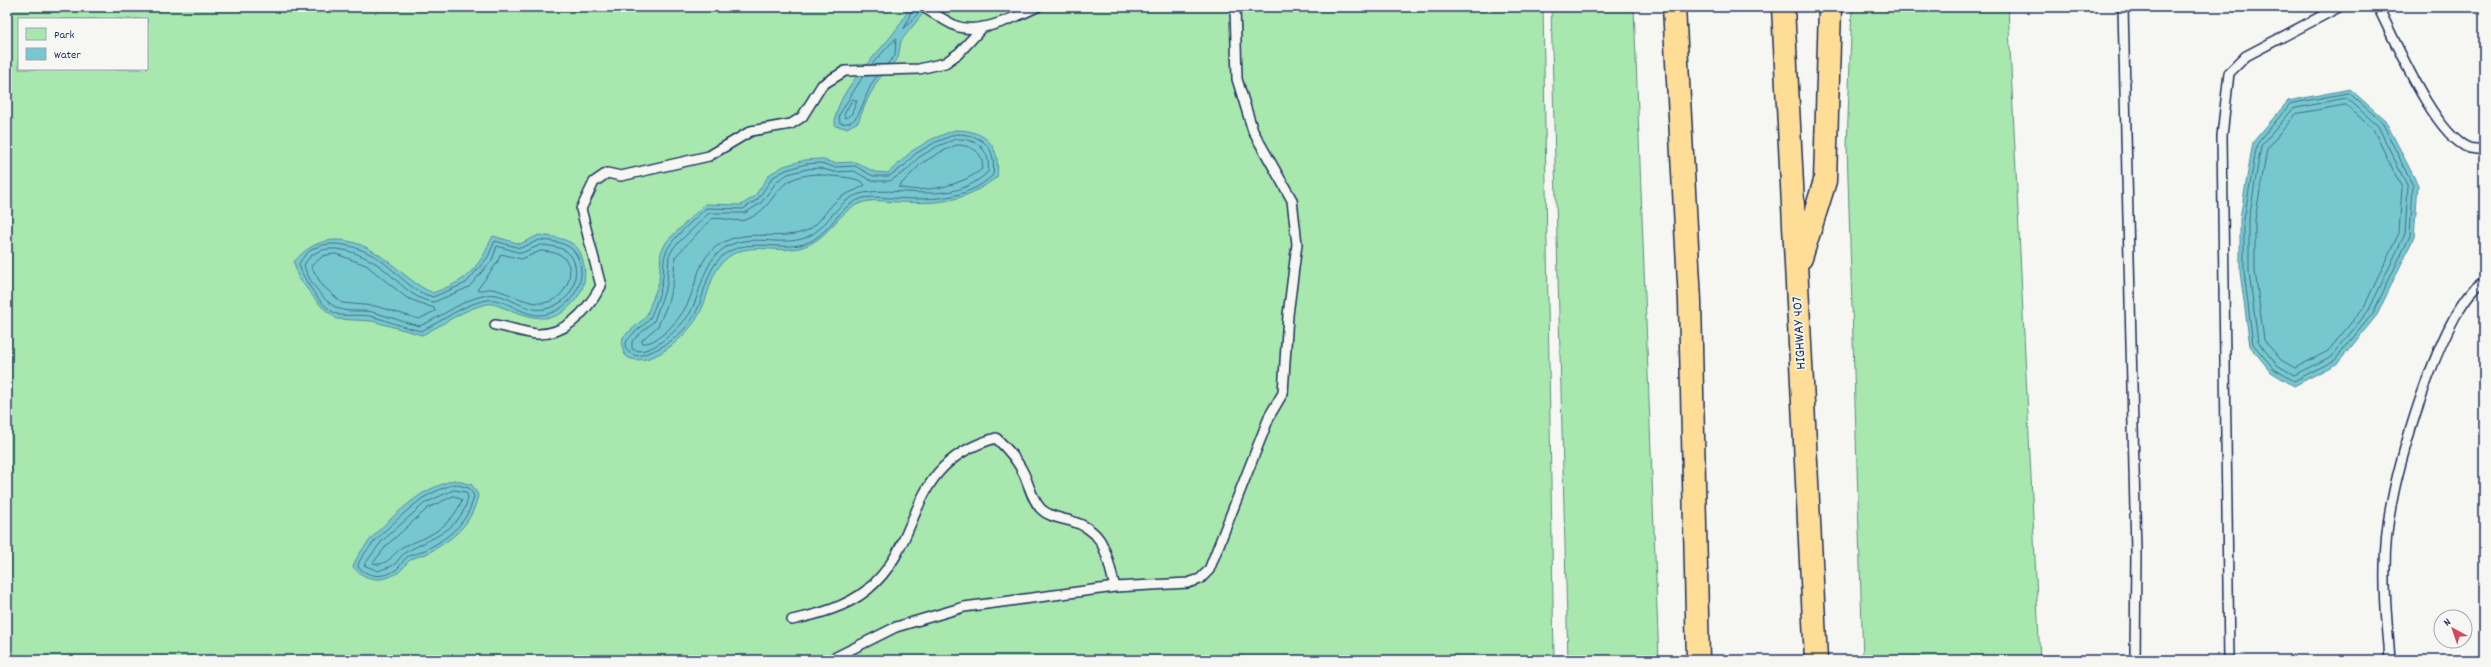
<svg xmlns="http://www.w3.org/2000/svg" width="2491" height="667" font-family="Dekko,sans-serif">
	<rect width="100%" height="100%" fill="#f6f6f2"/>
	<filter id="ink" filterUnits="userSpaceOnUse"><feTurbulence type="fractalNoise" baseFrequency=".025" numOctaves="2"/><feDisplacementMap in="SourceGraphic" scale="8" xChannelSelector="R" yChannelSelector="G"/><feConvolveMatrix kernelMatrix="1 2 1 2 8 2 1 2 1" color-interpolation-filters="sRGB"/></filter>
	<g filter="url(#ink)">
		<!-- green -->
		<path fill="#a8e7ae" stroke="#628b86" fill-rule="evenodd" d="M7 7H1543L1554 660H7ZM19 19H147V69H19Z
			M1551 7H1634L1659 660H1568Z
			M1852 7H2008L2040 660H1863L1847 146Z"/>
		<!-- water -->
		<path fill="#77c8ce" stroke="#528ba1" d="M910 7H928L901 41 898 58 878 80 868 98 858 122 847 128 835 126C833 93 877 56 895 31 901 24 905 15 910 7Z
			M2350 89 2385 120 2418 185 2414 237 2377 315 2338 363 2294 386 2271 372 2250 346 2240 272V218L2253 142 2288 101Z
			M955 130C986 130 1001 146 997 177 964 202 941 204 900 202 889 202 875 199 864 202 837 209 830 241 799 248 778 253 753 243 733 254 708 268 711 296 697 318 686 336 652 368 629 358 621 354 622 344 623 337L646 317 659 282 661 252 667 241 705 204 741 205 754 197 770 174 784 166 805 160 820 159 834 163 855 162 875 172 888 173 912 151 932 139Z
			M539 235C552 237 573 238 580 252 586 266 587 282 579 295 556 328 536 319 504 308 499 306 492 303 487 304 463 309 443 325 422 335L372 321 337 319 322 307 311 294 298 277 294 262C320 230 356 236 386 260 403 272 414 285 433 293 458 283 468 279 483 256 487 250 489 243 493 236L520 244Z
			M454 480 472 485 478 495C472 525 452 540 426 554 421 556 413 557 409 561 405 564 403 569 399 572 382 583 366 581 353 567 359 545 401 508 420 495 431 488 442 484 454 480Z"/>
		<g fill="none" stroke-linecap="round" stroke-linejoin="round">
			<!-- shore -->
			<path stroke="#406c8b" stroke-width="1" d="M913 7 904 29 920 11
				M871 65 896 38 895 56 887 64
				M863 76 839 115 840 123C845 124 851 123 855 119 862 112 867 87 877 76
				M2349 93 2382 122 2413 186 2410 236 2373 313 2335 360 2294 381 2274 369 2253 344 2244 272V219L2257 144 2290 104Z
				M2347 98 2378 126 2408 187 2405 234 2369 310 2332 356 2294 375 2277 365 2258 342 2249 272V219L2261 146 2293 109Z
				M853 99 857 101 851 115 845 118 844 115Z
				M2346 105 2373 129 2402 188 2399 233 2364 307 2328 351 2295 368 2281 360 2264 340 2255 271V220L2267 149 2296 114Z
				M956 134C982 134 997 147 993 175 966 201 929 200 893 198 884 198 872 196 863 198 840 205 833 228 813 240 789 254 757 238 732 250 705 262 707 293 694 316 681 337 660 351 637 356 606 346 645 328 650 318 655 307 660 294 662 283 665 269 661 257 670 245 679 232 695 219 706 208L743 209 757 200 773 177 786 170 806 164 820 163 834 167 855 166 873 176H889L904 166 915 154 934 143Z
				M956 139C977 138 991 150 988 172 950 208 907 185 864 193 839 197 831 223 811 235 787 249 755 233 730 245 702 258 703 289 690 313 682 326 649 359 632 349V341L654 321 667 284 669 256 674 247 709 213H745L761 203 777 181 788 174 807 169 819 168 834 172 854 171 872 181H890L907 170 918 158 936 147Z
				M957 145C972 145 985 153 982 169 961 186 924 194 898 187L922 163 939 153Z
				M818 174C831 178 859 175 865 185 855 192 843 193 834 203 825 212 818 226 806 231 773 243 743 224 712 250 695 266 696 292 684 310 677 322 657 345 642 343V340L658 326 667 305 673 284 675 257 711 219C723 216 736 224 748 219 781 204 770 176 818 174Z
				M540 240C552 241 569 242 576 254 592 280 568 314 540 315 522 316 504 297 487 300 463 304 443 321 421 331 404 328 390 321 374 317 362 314 351 316 340 315 324 312 302 278 299 264 316 231 360 245 383 262 400 275 412 292 433 297L466 283 488 257 495 241 520 248Z
				M541 245C551 246 565 247 571 256 577 264 576 274 574 283 573 290 567 298 561 302 529 324 511 290 486 295 462 300 443 316 420 326 405 323 391 317 376 313 365 309 349 313 340 309 325 304 307 279 304 265 319 236 361 252 381 267 397 279 412 300 434 302L469 287 492 260 497 246 521 253Z
				M541 251C549 252 561 252 566 260 576 275 564 298 548 302 529 307 510 292 492 289 487 288 482 291 477 290L497 263 501 254 521 259Z
				M336 254 366 265 407 298 434 308 435 311 419 319 375 306 342 303 322 285 311 266 323 256Z
				M454 484 469 488 474 496C468 524 446 540 421 552 417 554 411 554 407 557 403 560 401 566 397 569 385 578 369 578 358 567 357 553 410 507 423 498 433 492 443 488 454 484Z
				M454 490 466 492 468 497C462 530 431 538 406 552 401 555 399 560 395 564 391 567 383 569 378 571L364 565 382 541 425 503Z
				M454 496 462 500C454 521 436 534 415 542 411 544 405 545 401 548 393 554 386 568 373 563L387 545 428 508Z"/>
			<!-- lane casing -->
			<g stroke="#1b2f5e" stroke-width="12">
				<path id="lane" d="M923 7C933 13 945 21 956 26 979 35 1016 17 1037 7
					M2123 7 2136 552 2135 660
					M2378 7C2395 40 2434 135 2469 148 2473 149 2479 149 2484 150
					M495 325C509 327 524 333 537 334 567 335 588 309 601 286L581 209 594 182 607 173 621 176 709 156 751 131 791 124 802 117 822 85 845 71 919 69 945 63 959 53 983 27
					M1115 587 1188 583 1200 579 1209 570 1270 415 1283 393 1288 315 1297 244 1292 200 1253 131 1237 79 1235 7
					M792 620C819 614 846 607 867 590 927 541 901 465 996 438 1008 449 1017 459 1024 474 1029 485 1032 500 1041 509 1049 517 1061 518 1071 521 1107 531 1106 556 1115 587L964 607 896 627 830 660
					M2229 660 2222 136 2229 73 2246 56 2339 7
					M2390 660C2388 630 2384 599 2385 569 2385 546 2388 519 2393 496 2401 454 2446 299 2484 282"/>
			</g>
			<!-- highway casing -->
			<g stroke="#1b2f5e" stroke-width="25">
				<path id="highway" d="M1674 7 1690 301 1698 660
					M1783 7 1816 660
					M1801 258 1825 181 1830 7"/>
			</g>
			<!-- lane -->
			<use href="#lane" stroke="#f6f6f2" stroke-width="9"/>
			<!-- highway -->
			<use href="#highway" stroke="#fedd96" stroke-width="22"/>
		</g>
	</g>
	<g text-anchor="middle" dominant-baseline="central" stroke-width="3" stroke-linejoin="round" paint-order="stroke">
		<!-- street labels -->
		<g font-size="15" fill="#1b2f5e" stroke="#f6f6f2">
			<text transform="translate(1800 333) rotate(-93)">HIGHWAY 407</text>
		</g>
	</g>
	<!-- margin -->
	<rect width="2491" height="667" fill="none" stroke="#f6f6f2" stroke-width="24"/>
	<rect x="12" y="12" width="2467" height="643" fill="none" stroke="#1b2f5e" stroke-width="1.5" filter="url(#ink)"/>
	<!-- legend -->
	<rect x="18" y="18" width="130" height="52" fill="#f6f6f2" stroke="#9ea6b7"/>
	<rect x="26" y="28" width="20" height="12" fill="#a8e7ae" stroke="#9ea6b7"/>
	<text x="54" y="38" font-size="12" fill="#1b2f5e">Park</text>
	<rect x="26" y="48" width="20" height="12" fill="#77c8ce" stroke="#9ea6b7"/>
	<text x="54" y="58" font-size="12" fill="#1b2f5e">Water</text>
	<!-- north arrow -->
	<g transform="translate(2453 629) rotate(320)"><circle r="19" fill="#f6f6f2" stroke="#9ea6b7"/>
	<path d="M0-3L7 15L0 10L-7 15Z" fill="#d1495b"/>
	<text y="-6" font-size="11" font-weight="bold" text-anchor="middle" fill="#1b2f5e">N</text>
	</g>
</svg>
